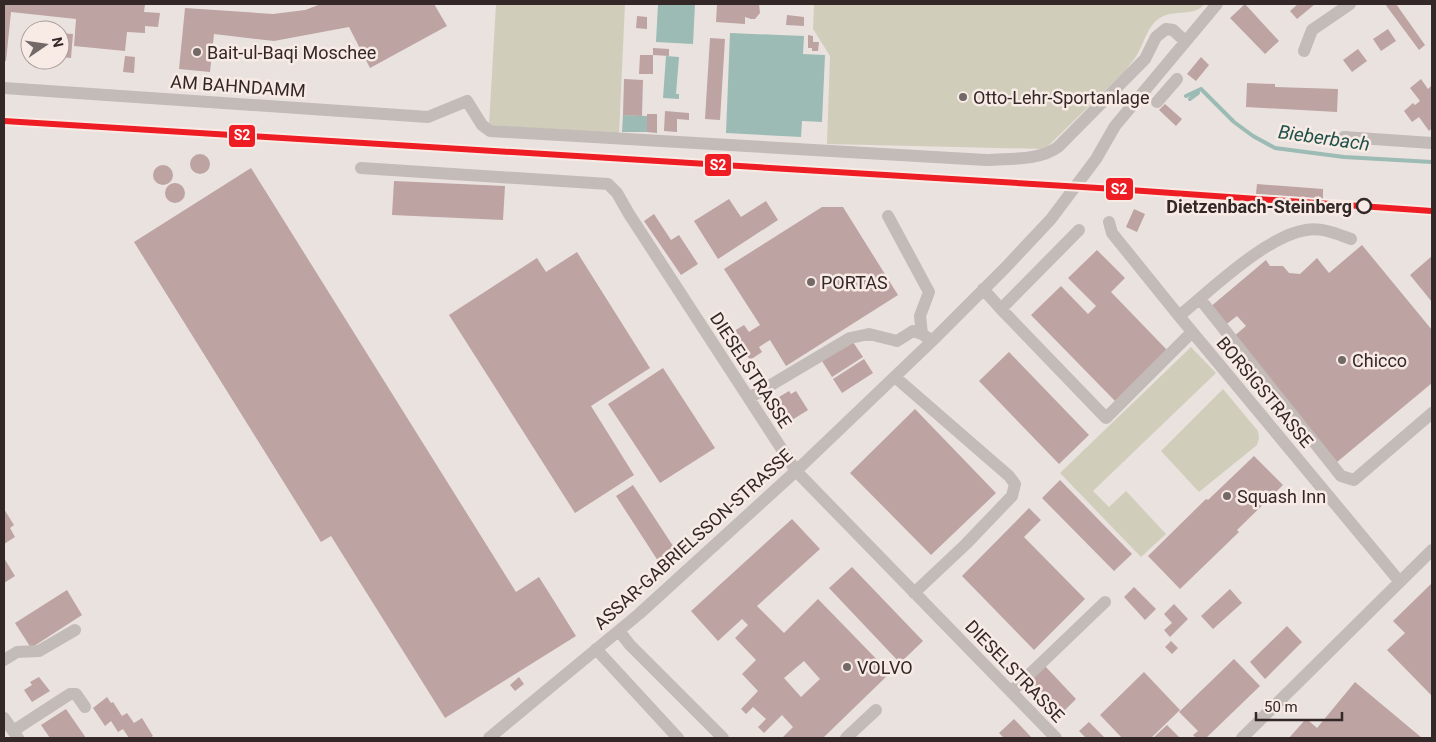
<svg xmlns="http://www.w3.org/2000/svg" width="1436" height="742" font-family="Roboto,sans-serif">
	<rect width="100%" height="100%" fill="#eae2df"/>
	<!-- green -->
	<path fill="#d0ceba" d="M496 4H625L619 134 489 125Z
		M814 4H1204C1196 17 1173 9 1160 18 1148 25 1144 43 1137 55 1134 60 1129 65 1125 71L1045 149 827 144 830 56 813 29Z
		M1191 347 1216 373 1093 491 1109 507 1126 491 1166 534 1141 557 1060 473Z
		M1223 389 1258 431 1259 438 1257 445 1199 492 1161 451Z"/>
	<!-- water -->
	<path fill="#9cbbb4" d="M658 4H695L693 44 656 42Z
		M730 33 804 36 803 54 825 55 822 122 802 121 801 137 726 133Z
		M666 56 679 57 676 94H679V99L663 98Z
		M623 115 647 116V132H622Z"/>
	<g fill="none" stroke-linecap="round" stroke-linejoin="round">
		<!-- stream -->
		<path stroke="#9cbbb4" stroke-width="4" d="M1201 89 1234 122 1253 136 1275 148 1344 157 1432 162
			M1186 96 1201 89
			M1190 99 1198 93"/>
	</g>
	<!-- building -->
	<path fill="#bda3a1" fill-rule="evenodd" d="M4 4H145L144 12 160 13 158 27 145 26V33L127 32 125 51 74 46 76 19 11 12 6 61H4Z
		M321 4H434L447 26 370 68 349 27 274 41 214 34 210 72 179 69 185 8 273 14 305 10Z
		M717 4H759L760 13 755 19H751L745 17V24L716 22Z
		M1245 4 1279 41 1265 54 1230 18Z
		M1298 4H1315L1297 19 1290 11Z
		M1385 4H1396L1425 45 1419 50Z
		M787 15 804 17V26L786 25Z
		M637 16 647 17V29L636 28Z
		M1388 29 1396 41 1381 51 1373 39Z
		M60 33 73 34 71 58 60 57Z
		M808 35 813 36V42H819L818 51H812V48H808Z
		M710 38 725 39 720 120 705 119Z
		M653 48 669 49V56L653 55Z
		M1358 49 1367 61 1352 72 1343 60Z
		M640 55H653V74H639Z
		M125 56 135 57 134 73 123 72Z
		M1201 57 1209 65 1196 81 1187 74Z
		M624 79 643 80 642 116 623 115Z
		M1421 79 1428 89 1432 85V128L1429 131 1419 117 1412 122 1404 111 1413 103 1415 105 1420 101 1410 88Z
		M1247 83 1275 84V87L1338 89 1337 112 1246 107Z
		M1165 104 1182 119 1176 126 1159 110Z
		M665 111 689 113V120L677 119V132L664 131Z
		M647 114H657V133L647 132Z
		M190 164a10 10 0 1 1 20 0a10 10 0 1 1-20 0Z
		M153 175a10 10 0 1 1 20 0a10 10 0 1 1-20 0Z
		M251 168 516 592 539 577 576 636 445 718 331 536 321 542 134 242Z
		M394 181 505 186 503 220 392 215Z
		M165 193a10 10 0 1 1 20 0a10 10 0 1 1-20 0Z
		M1257 184 1323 189V199L1256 194Z
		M729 199 741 217 766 201 778 220 718 259 694 221Z
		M822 207H843L898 295 786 366 770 340 759 347 762 352 750 360 736 338 730 342 726 336 744 325 749 332 760 325 724 269Z
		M1134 209 1145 214 1137 232 1126 227Z
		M654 214 671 240 679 235 698 264 681 275 644 221Z
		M1362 245 1432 330V383L1337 462 1233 337 1246 326 1237 316 1224 326 1209 308 1266 260 1270 266H1283L1289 273 1300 274 1317 258 1329 273Z
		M1097 250 1125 278 1111 292 1167 350 1115 401 1031 315 1061 286 1088 314 1096 306 1068 278Z
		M577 252 650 368 591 406 634 475 575 513 449 315 537 258 546 272Z
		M1432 256V302L1410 275Z
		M853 342 863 357 832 377 822 361Z
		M1009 352 1089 435 1059 464 979 381Z
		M864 359 873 373 842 393 833 379Z
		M663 368 715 448 660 483 608 404Z
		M789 391 791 394 796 391 808 410 792 420 781 404 778 406 774 400Z
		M915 409 996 493 931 555 850 473Z
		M1254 456 1283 485 1237 530 1239 532 1180 589 1148 556 1206 499 1208 500Z
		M1060 480 1132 554 1114 571 1042 498Z
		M633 485 677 552 660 564 616 496Z
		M1029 508 1041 520 1024 537 1085 599 1034 650 962 576Z
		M4 509 14 525 10 528 15 537 4 544Z
		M792 519 820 549 757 606 784 633 818 599 890 673 823 738H782L793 727 782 715 764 733 758 727 766 719 753 707 746 714 741 709 758 691 742 674 756 660 735 638 748 625 742 619 718 641 691 611ZM804 661 820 679 801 697 784 678Z
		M4 558 15 576 4 583Z
		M852 567 923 641 900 663 829 588Z
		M1432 583V696L1387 650 1405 633 1393 621Z
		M1134 587 1156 609 1145 620 1124 597Z
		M1230 589 1242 603 1213 629 1201 616Z
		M67 590 82 615 31 648 15 623Z
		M1174 604 1188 619 1170 637 1164 630 1172 623 1164 614Z
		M1287 626 1302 642 1265 679 1250 662Z
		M1171 641 1178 648 1172 654 1165 647Z
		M1234 659 1260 686 1206 738H1196L1193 735 1198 731 1179 712Z
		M1045 666 1076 699 1061 714 1030 681Z
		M1144 672 1180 710 1151 738H1122L1100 715Z
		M39 677 50 691 32 702 24 690 32 685 30 682Z
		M519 677 524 684 515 691 510 685Z
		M1355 682 1422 738H1289L1304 721H1309L1317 728Z
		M107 697 111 703 113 702 122 716 127 713 134 723 142 718 153 736 150 738H129L123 729 118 732 111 721 105 726 93 708Z
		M66 709 86 738H50L41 725Z
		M1014 719 1032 738H1004L999 733Z
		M1089 722 1105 738H1086L1079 731Z
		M1167 725 1180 738H1153Z"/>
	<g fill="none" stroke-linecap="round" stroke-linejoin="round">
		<!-- minor -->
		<path stroke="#c3bbb8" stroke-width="12" d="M1304 51 1312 30 1350 4
			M4 88 428 117 467 101 482 125 490 131 986 160C1010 158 1039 161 1058 147L1145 59 1156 37 1166 29 1173 30 1185 41
			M1157 102 1177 79
			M1344 137 1432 143
			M361 168 608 184 617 193 629 214 796 471 1056 738
			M888 216 929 292 920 316 922 334 928 338
			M1109 222 1112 233 1179 316 1400 582
			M983 289 1001 309 1079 230
			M1200 299 1341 476 1354 480 1432 413
			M1001 309 1106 418 1192 332
			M1179 316C1211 290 1266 236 1306 230 1322 227 1337 234 1351 239
			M895 377 1009 476 1015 484 1012 496 966 544 914 593
			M749 398 850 338 869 334 897 341 913 331 922 334
			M619 631 630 645 723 738
			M596 649 678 738
			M4 660 17 652 39 651 75 630
			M1011 692 1105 602
			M4 718 18 738
			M13 731 70 694H76L85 707
			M489 738 639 614 796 471 931 342 1006 267 1051 219 1096 159 1115 126 1217 4
			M846 738 876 710
			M1242 738 1432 550"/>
		<!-- rail-1 casing -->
		<g stroke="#f8ebe6" stroke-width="10">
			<path id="rail-1" d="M4 121 1115 189 1432 211"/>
		</g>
		<!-- rail-1 -->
		<use href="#rail-1" stroke="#ee1c23" stroke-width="6"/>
	</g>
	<!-- markers -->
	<g fill="#736967" stroke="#f8ebe6" stroke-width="2">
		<circle cx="197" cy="52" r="5"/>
		<circle cx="963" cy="97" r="5"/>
		<circle cx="811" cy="282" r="5"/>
		<circle cx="1342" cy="360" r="5"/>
		<circle cx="1227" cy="496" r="5"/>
		<circle cx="847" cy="667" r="5"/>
	</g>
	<circle fill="#f8ebe6" stroke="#332827" stroke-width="2.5" cx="1364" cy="206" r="7"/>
	<g text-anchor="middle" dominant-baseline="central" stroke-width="5" stroke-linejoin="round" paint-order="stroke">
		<!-- poi labels -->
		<g font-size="18" fill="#332827" stroke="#f8ebe6" text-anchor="start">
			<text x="207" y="52">Bait-ul-Baqi Moschee</text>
			<text x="973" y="97">Otto-Lehr-Sportanlage</text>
			<text x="821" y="282">PORTAS</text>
			<text x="1352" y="360">Chicco</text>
			<text x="1237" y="496">Squash Inn</text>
			<text x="857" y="667">VOLVO</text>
		</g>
		<!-- street labels -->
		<g font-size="18" fill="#332827" stroke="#f8ebe6">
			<text transform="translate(238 86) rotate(4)">AM BAHNDAMM</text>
			<text transform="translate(751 370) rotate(57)">DIESELSTRASSE</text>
			<text transform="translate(1265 392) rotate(50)">BORSIGSTRASSE</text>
			<text transform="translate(693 539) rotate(-42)">ASSAR-GABRIELSSON-STRASSE</text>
			<text transform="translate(1015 671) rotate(46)">DIESELSTRASSE</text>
		</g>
		<!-- stop labels -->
		<g font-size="18" font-weight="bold" fill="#332827" stroke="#f8ebe6" text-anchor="end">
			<text x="1352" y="206">Dietzenbach-Steinberg</text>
		</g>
		<!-- water labels -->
		<g font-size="19" font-style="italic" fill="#20524a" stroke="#f8ebe6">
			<text transform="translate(1324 138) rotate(8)">Bieberbach</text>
		</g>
	</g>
	<g stroke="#f8ebe6" stroke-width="2">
		<rect x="228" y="124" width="28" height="24" rx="5" fill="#ee1c23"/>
		<rect x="704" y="153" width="28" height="24" rx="5" fill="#ee1c23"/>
		<rect x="1105" y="177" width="29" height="24" rx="5" fill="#ee1c23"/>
	</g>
	<g font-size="14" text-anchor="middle" font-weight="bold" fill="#fff">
		<text x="242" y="140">S2</text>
		<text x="718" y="170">S2</text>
		<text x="1119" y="194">S2</text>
	</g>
	<!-- border -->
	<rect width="1436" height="742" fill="none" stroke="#332827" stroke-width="10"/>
	<!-- north arrow -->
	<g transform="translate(45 45) rotate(77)"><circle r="24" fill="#f8ebe6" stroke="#a99d9a"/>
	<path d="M0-4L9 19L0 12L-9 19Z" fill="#736967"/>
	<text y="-8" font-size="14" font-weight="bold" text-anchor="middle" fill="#332827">N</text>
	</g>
	<!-- scale -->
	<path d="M1256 712v8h86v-8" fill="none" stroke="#332827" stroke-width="2.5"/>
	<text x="1264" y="712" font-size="15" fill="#332827" stroke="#f8ebe6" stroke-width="4" paint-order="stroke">50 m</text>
</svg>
